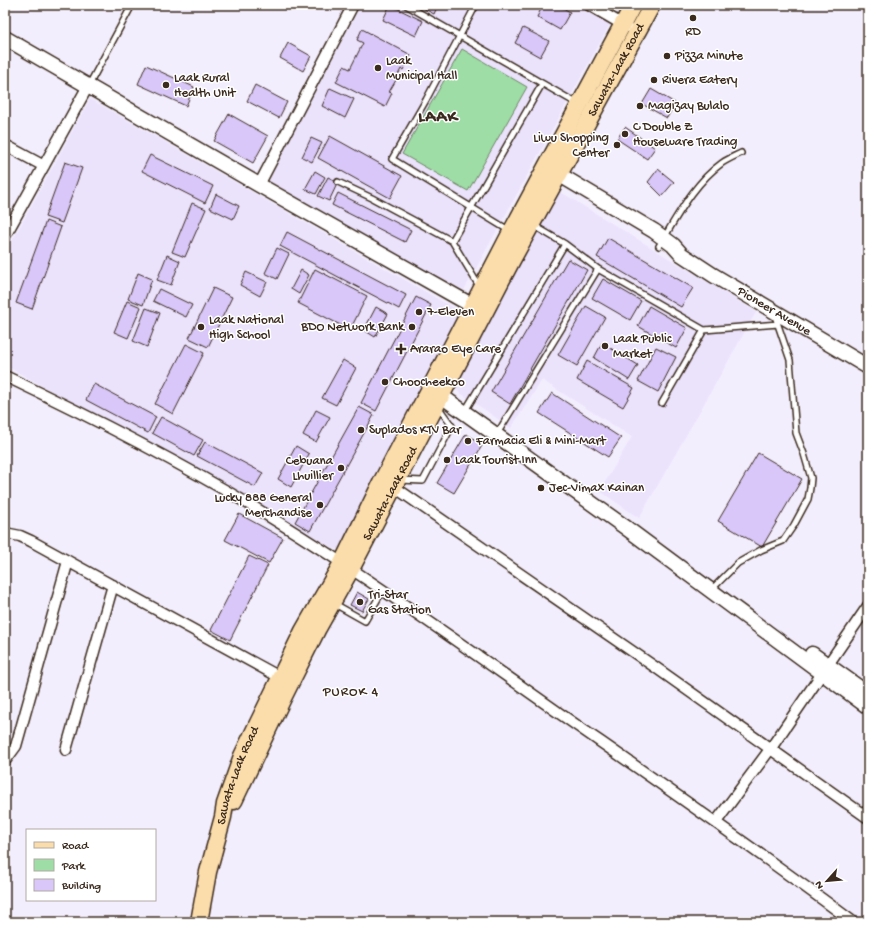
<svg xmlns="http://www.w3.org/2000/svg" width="873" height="927" font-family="'Gochi Hand',sans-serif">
	<rect width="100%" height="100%" fill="#f3eefd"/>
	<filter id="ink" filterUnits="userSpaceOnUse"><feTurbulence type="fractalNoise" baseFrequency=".025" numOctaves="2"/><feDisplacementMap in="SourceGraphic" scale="8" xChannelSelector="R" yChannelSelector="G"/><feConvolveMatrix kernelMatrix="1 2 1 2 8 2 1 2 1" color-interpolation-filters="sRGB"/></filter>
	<g filter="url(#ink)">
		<!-- built -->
		<path fill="#ebe2fc" d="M361 5H577L610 24 464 290 267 184Z
			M90 99 462 313 339 551 5 365V254Z
			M559 191 756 312 639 518 600 491 632 437 542 380 511 428 452 387Z"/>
		<!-- green -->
		<path fill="#9edda5" stroke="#6c8462" d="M462 49 527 87 468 191 402 154Z"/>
		<!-- building -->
		<path fill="#d8c7f8" stroke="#3b2a1e" d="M390 5 423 21 416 36 383 20Z
			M417 5H438L434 14Z
			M543 5H558L570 12 560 30 537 17Z
			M523 28 549 41 540 57 515 43Z
			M362 29 411 55 403 70 401 69 398 75H399L389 92 392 93 385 107 336 82 344 66 350 69 363 43 357 40Z
			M288 43 311 56 303 71 280 58Z
			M146 65 194 87 186 106 138 84Z
			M255 85 287 102 279 118 247 101Z
			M330 88 354 99 345 118 322 106Z
			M651 89 675 103 667 118 642 104Z
			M229 114 268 136 253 163 214 141Z
			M625 127 655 148 647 159 617 139Z
			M330 136 402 176 390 198 318 158Z
			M311 138 322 143 312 162 302 157Z
			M150 155 213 186 205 203 142 171Z
			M65 162 82 168 62 223 45 217Z
			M658 169 674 182 662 196 648 182Z
			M315 171 325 177 316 194 305 189Z
			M328 177 338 182 329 201 318 196Z
			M338 193 411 230 405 242 332 205Z
			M216 194 239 206 233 219 210 208Z
			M192 203 206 209 185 257 172 252Z
			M46 221 61 227 32 309 16 303Z
			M287 232 406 295 399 309 280 246Z
			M608 238 693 288 681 307 597 257Z
			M277 248 289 254 277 279 265 273Z
			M167 255 180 261 171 285 157 280Z
			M568 259 587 270 510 404 491 392Z
			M315 269 367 296 350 330 298 303Z
			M301 270 309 275 299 294 291 289Z
			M246 272 267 282 260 296 240 285Z
			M138 273 152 279 143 305 128 299Z
			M603 279 641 301 630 320 592 298Z
			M213 288 232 297 208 347 189 338Z
			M159 289 192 305 186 317 153 301Z
			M416 297 431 305 376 411 361 403Z
			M127 301 141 307 128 338 114 332Z
			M586 306 605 317 577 366 558 355Z
			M649 306 687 328 676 348 638 326Z
			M376 307 388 314 375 337 364 330Z
			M146 308 160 313 147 347 133 341Z
			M602 343 638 365 629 380 594 358Z
			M186 344 204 353 173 414 155 404Z
			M656 347 676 357 658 392 638 381Z
			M343 360 356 368 336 405 322 398Z
			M587 361 634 388 623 407 577 380Z
			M94 384 156 417 148 433 86 400Z
			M552 393 621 438 608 457 539 413Z
			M359 407 374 415 310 531 295 522Z
			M316 410 330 417 316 442 303 435Z
			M161 417 203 440 194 456 152 433Z
			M466 434 483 444 454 493 437 483Z
			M205 442 263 473 255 487 197 456Z
			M296 446 309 454 291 487 278 479Z
			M758 453 802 479 762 547 718 521Z
			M239 514 283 538 269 563 225 540Z
			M249 556 268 565 230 640 211 630Z
			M357 592 369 599 362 611 350 605Z"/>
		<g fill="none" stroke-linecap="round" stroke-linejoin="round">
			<!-- lane casing -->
			<g stroke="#3b2a1e" stroke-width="8">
				<path id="lane" d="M406 5 578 104
					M476 5 426 100 392 159 510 231
					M89 85 132 5
					M338 182 372 198 452 241 479 286
					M533 225 565 244 598 269 704 330 778 324
					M452 241 542 84
					M659 246C677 217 693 184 722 163 728 159 735 156 741 153
					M662 403 704 330
					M465 411 565 244
					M497 434 598 269
					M400 480 423 481 452 426 439 408
					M716 585 738 563 761 550 783 541 794 525 808 499 810 488 811 478 804 454 796 433 790 360 775 316
					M333 603 365 621 383 590"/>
			</g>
			<!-- street casing -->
			<g stroke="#3b2a1e" stroke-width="13">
				<path id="street" d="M589 5 627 27
					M5 145 44 166
					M259 185 353 5
					M5 236 88 86
					M5 376C89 416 172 458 252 506 358 570 458 642 559 713 658 782 757 850 853 922
					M390 484 655 667 868 818
					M5 533 20 536 31 541 285 680
					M66 750 113 585
					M5 761 16 746 68 561
					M716 822 771 748 868 606"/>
			</g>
			<!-- secondary casing -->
			<g stroke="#3b2a1e" stroke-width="17">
				<g id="secondary">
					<path d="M5 38 259 185 473 306"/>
					<path id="s1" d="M550 169 654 231 673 245 681 254 713 275 868 367"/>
					<path d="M433 390 625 527 868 707"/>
					<path d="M812 654 868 694"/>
				</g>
			</g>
			<!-- primary casing -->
			<g stroke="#3b2a1e" stroke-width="19">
				<g id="primary">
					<path id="s2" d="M234 801 283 698 318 628 351 569 512 260 652 5"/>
					<path id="s3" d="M199 922 208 872 223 817 225 804 242 756 255 729 303 631 342 563 383 479 511 232 633 5"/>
				</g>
			</g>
			<!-- lane -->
			<use href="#lane" stroke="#fff" stroke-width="5"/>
			<!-- street -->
			<use href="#street" stroke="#fff" stroke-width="10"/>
			<!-- secondary -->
			<use href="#secondary" stroke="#fff" stroke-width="14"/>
			<!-- primary -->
			<use href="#primary" stroke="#fbddab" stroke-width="16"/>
		</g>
	</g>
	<!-- markers -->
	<g fill="#3b2a1e" stroke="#fff" stroke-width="1.5">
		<circle cx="693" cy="18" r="4"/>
		<circle cx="667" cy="56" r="4"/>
		<circle cx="378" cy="68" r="4"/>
		<circle cx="654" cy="80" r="4"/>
		<circle cx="166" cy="85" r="4"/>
		<circle cx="640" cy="106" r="4"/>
		<circle cx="625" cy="134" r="4"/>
		<circle cx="617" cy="145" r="4"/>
		<circle cx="419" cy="312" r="4"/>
		<circle cx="201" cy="327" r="4"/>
		<circle cx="412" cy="327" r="4"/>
		<circle cx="605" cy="346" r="4"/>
		<path d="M399 343h4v4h4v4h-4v4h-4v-4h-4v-4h4z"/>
		<circle cx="385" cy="382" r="4"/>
		<circle cx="361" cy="430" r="4"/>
		<circle cx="468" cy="441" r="4"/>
		<circle cx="447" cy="460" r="4"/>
		<circle cx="341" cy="468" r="4"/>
		<circle cx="541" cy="488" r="4"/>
		<circle cx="320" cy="505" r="4"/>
		<circle cx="360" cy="602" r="4"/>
	</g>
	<g text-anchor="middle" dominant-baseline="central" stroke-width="3" stroke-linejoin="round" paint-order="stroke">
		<!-- poi labels -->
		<g font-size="13" fill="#3b2a1e" stroke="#fff" text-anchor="start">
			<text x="693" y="32" text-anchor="middle">RD</text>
			<text x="675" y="56">Pizza Minute</text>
			<text x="386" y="61">Laak<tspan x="386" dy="15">Municipal Hall</tspan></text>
			<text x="174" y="78">Laak Rural<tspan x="174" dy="15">Health Unit</tspan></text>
			<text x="662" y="80">Rivera Eatery</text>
			<text x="648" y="106">Magizay Bulalo</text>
			<text x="633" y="127">C Double Z<tspan x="633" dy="15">Houseware Trading</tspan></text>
			<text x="609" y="138" text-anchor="end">Liwu Shopping<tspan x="609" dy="15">Center</tspan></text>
			<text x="427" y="312">7-Eleven</text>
			<text x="209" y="320">Laak National<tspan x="209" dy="15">High School</tspan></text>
			<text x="404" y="327" text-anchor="end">BDO Network Bank</text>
			<text x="613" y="339">Laak Public<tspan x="613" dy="15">Market</tspan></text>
			<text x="410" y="349">Ararao Eye Care</text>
			<text x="393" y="382">Choocheekoo</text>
			<text x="369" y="430">Suplados KTV Bar</text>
			<text x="476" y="441">Farmacia Eli &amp; Mini-Mart</text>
			<text x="455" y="460">Laak Tourist Inn</text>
			<text x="333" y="461" text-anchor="end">Cebuana<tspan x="333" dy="15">Lhuillier</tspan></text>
			<text x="549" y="488">Jec-Vimax Kainan</text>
			<text x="312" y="498" text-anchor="end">Lucky 888 General<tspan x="312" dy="15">Merchandise</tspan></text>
			<text x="368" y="595">Tri-Star<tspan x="368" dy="15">Gas Station</tspan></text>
		</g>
		<!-- street labels -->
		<g font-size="13" fill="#3b2a1e" stroke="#fff">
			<text stroke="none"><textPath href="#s2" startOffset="825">Sawata-Laak Road</textPath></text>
			<text stroke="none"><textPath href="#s1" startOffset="266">Pioneer Avenue</textPath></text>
			<text stroke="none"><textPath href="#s2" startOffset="345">Sawata-Laak Road</textPath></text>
			<text stroke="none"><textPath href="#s3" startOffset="152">Sawata-Laak Road</textPath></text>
		</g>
		<!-- neighbourhood labels -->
		<g font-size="14" letter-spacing="1" fill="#3b2a1e" stroke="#fff">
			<text x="351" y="692">PUROK 4</text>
		</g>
		<!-- district labels -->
		<g font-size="17" font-weight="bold" letter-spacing="1" fill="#3b2a1e" stroke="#fff">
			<text x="438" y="118">LAAK</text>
		</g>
	</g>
	<!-- margin -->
	<rect width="873" height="927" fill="none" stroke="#fff" stroke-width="20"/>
	<rect x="10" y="10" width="853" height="907" fill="none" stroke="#3b2a1e" stroke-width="1.5" filter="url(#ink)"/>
	<!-- legend -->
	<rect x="26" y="829" width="130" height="72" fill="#ffffff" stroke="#b1aaa5"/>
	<rect x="34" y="842" width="20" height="6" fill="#fbddab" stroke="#b1aaa5"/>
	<text x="62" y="849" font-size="12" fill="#3b2a1e">Road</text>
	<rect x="34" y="859" width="20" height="12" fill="#9edda5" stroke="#b1aaa5"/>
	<text x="62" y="869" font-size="12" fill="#3b2a1e">Park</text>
	<rect x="34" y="879" width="20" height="12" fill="#d8c7f8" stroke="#b1aaa5"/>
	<text x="62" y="889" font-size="12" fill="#3b2a1e">Building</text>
	<!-- north arrow -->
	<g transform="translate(827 881) rotate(243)" stroke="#ffffff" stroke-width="3" paint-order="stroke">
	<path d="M0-3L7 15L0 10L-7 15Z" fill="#3b2a1e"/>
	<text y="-6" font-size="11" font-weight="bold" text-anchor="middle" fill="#3b2a1e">N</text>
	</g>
</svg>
